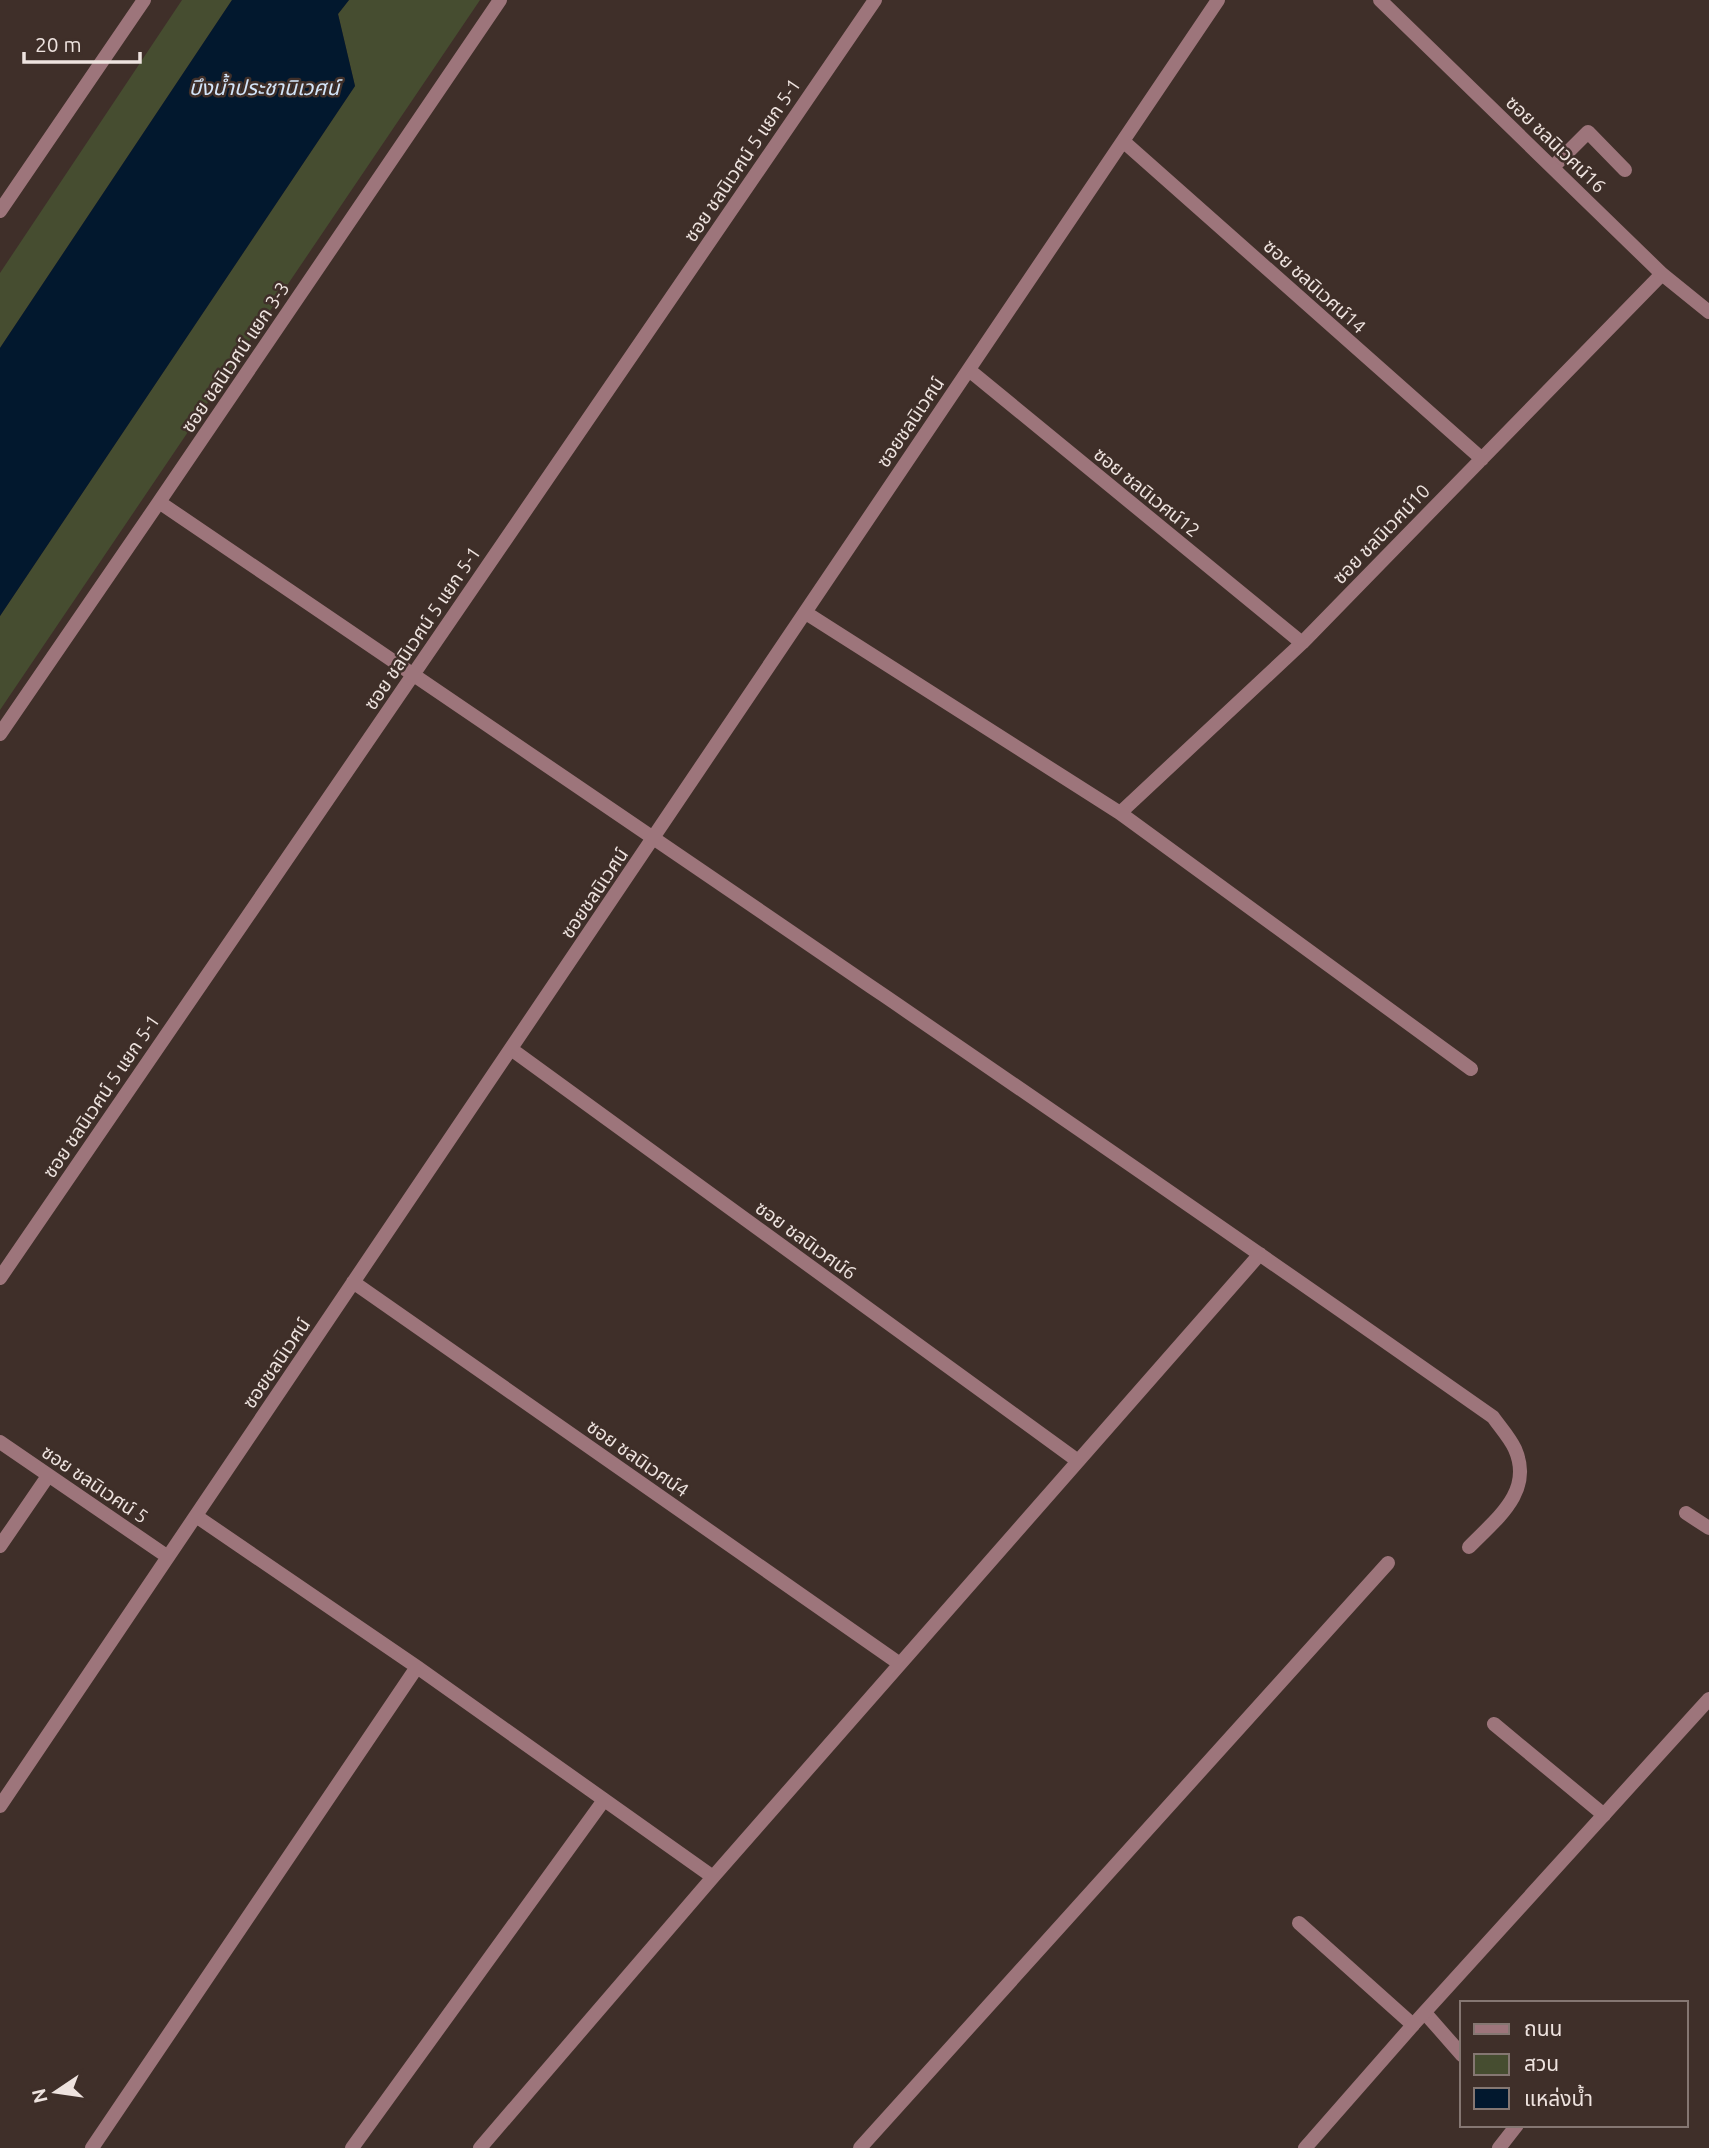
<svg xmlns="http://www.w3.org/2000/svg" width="1709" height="2148" font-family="Ubuntu,'Noto Sans Thai',sans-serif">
	<rect width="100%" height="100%" fill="#3f2f29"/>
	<!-- green -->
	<path fill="#464d30" d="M182 0H232L0 348V273Z
		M349 0H480L0 710V616L355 86 338 14Z"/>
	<!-- water -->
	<path fill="#02182e" d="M232 0H349L338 14 355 86 0 616V348Z"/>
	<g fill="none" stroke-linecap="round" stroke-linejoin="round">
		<!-- service -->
		<path stroke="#9d757b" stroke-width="14" d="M1553 167 1588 132 1625 170
			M1686 1513 1709 1528
			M1494 1724 1604 1815
			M1299 1923 1413 2025
			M1425 2013 1462 2055
			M1499 2148 1517 2125"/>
		<!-- minor -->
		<path stroke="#9d757b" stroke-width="14" d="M1380 0 1662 274 1709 312
			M1123 141 1482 459
			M0 211 144 0
			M969 370 1302 643
			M159 502C605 805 1051 1107 1493 1417 1500 1427 1510 1438 1515 1449 1534 1492 1496 1519 1469 1547
			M806 613 1120 813 1471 1069
			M0 734 159 502 500 0
			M1120 813 1302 643 1662 274
			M511 1049 1078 1461
			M0 1278 875 0
			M353 1282 900 1664
			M0 1442 168 1557
			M196 1516 417 1667 713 1877
			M0 1546 48 1476
			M0 1806 1218 0
			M92 2148 417 1667
			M352 2148 604 1800
			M480 2148 713 1877 1260 1254
			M860 2148 1388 1563
			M1305 2148 1413 2025 1709 1699"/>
	</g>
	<g text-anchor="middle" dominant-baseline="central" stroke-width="5" stroke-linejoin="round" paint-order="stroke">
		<!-- street labels -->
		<g font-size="19" fill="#eee3df" stroke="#3f2f29">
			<text transform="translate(1556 144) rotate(44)">ซอย ชลนิเวศน์16</text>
			<text transform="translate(742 160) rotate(-56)">ซอย ชลนิเวศน์ 5 แยก 5-1</text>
			<text transform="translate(1315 286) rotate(42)">ซอย ชลนิเวศน์14</text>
			<text transform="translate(235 357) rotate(-56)">ซอย ชลนิเวศน์ แยก 3-3</text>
			<text transform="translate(910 422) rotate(-56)">ซอยชลนิเวศน์</text>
			<text transform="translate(1147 492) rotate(39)">ซอย ชลนิเวศน์12</text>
			<text transform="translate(1381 534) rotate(-46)">ซอย ชลนิเวศน์10</text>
			<text transform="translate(422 628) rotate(-56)">ซอย ชลนิเวศน์ 5 แยก 5-1</text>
			<text transform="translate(594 893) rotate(-56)">ซอยชลนิเวศน์</text>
			<text transform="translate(101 1096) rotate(-56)">ซอย ชลนิเวศน์ 5 แยก 5-1</text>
			<text transform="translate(806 1240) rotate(36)">ซอย ชลนิเวศน์6</text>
			<text transform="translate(276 1363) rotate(-56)">ซอยชลนิเวศน์</text>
			<text transform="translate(638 1458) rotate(35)">ซอย ชลนิเวศน์4</text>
			<text transform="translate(95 1484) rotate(34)">ซอย ชลนิเวศน์ 5</text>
		</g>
		<!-- water labels -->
		<g font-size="21" font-style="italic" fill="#d3e5f9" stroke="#3f2f29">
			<text x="264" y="87">บึงน้ำประชานิเวศน์</text>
		</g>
	</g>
	<!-- legend -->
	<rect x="1460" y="2001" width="228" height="126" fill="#3f2f29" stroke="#857772" stroke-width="2"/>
	<rect x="1474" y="2024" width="35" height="10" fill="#9d757b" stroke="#857772" stroke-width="2"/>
	<text x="1524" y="2036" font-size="21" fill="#eee3df">ถนน</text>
	<rect x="1474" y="2054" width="35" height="21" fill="#464d30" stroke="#857772" stroke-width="2"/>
	<text x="1524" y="2071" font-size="21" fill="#eee3df">สวน</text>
	<rect x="1474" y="2088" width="35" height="21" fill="#02182e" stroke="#857772" stroke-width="2"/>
	<text x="1524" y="2106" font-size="21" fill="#eee3df">แหล่งน้ำ</text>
	<!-- north arrow -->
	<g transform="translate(56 2092) rotate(257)" stroke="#3f2f29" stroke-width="5" paint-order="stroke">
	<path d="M0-5L12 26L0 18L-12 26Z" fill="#eee3df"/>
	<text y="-10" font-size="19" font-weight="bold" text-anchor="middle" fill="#eee3df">N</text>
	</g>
	<!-- scale -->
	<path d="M24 52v10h116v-10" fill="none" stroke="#eee3df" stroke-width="3.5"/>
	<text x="35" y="52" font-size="21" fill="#eee3df" stroke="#3f2f29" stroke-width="5" paint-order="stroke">20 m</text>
</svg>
